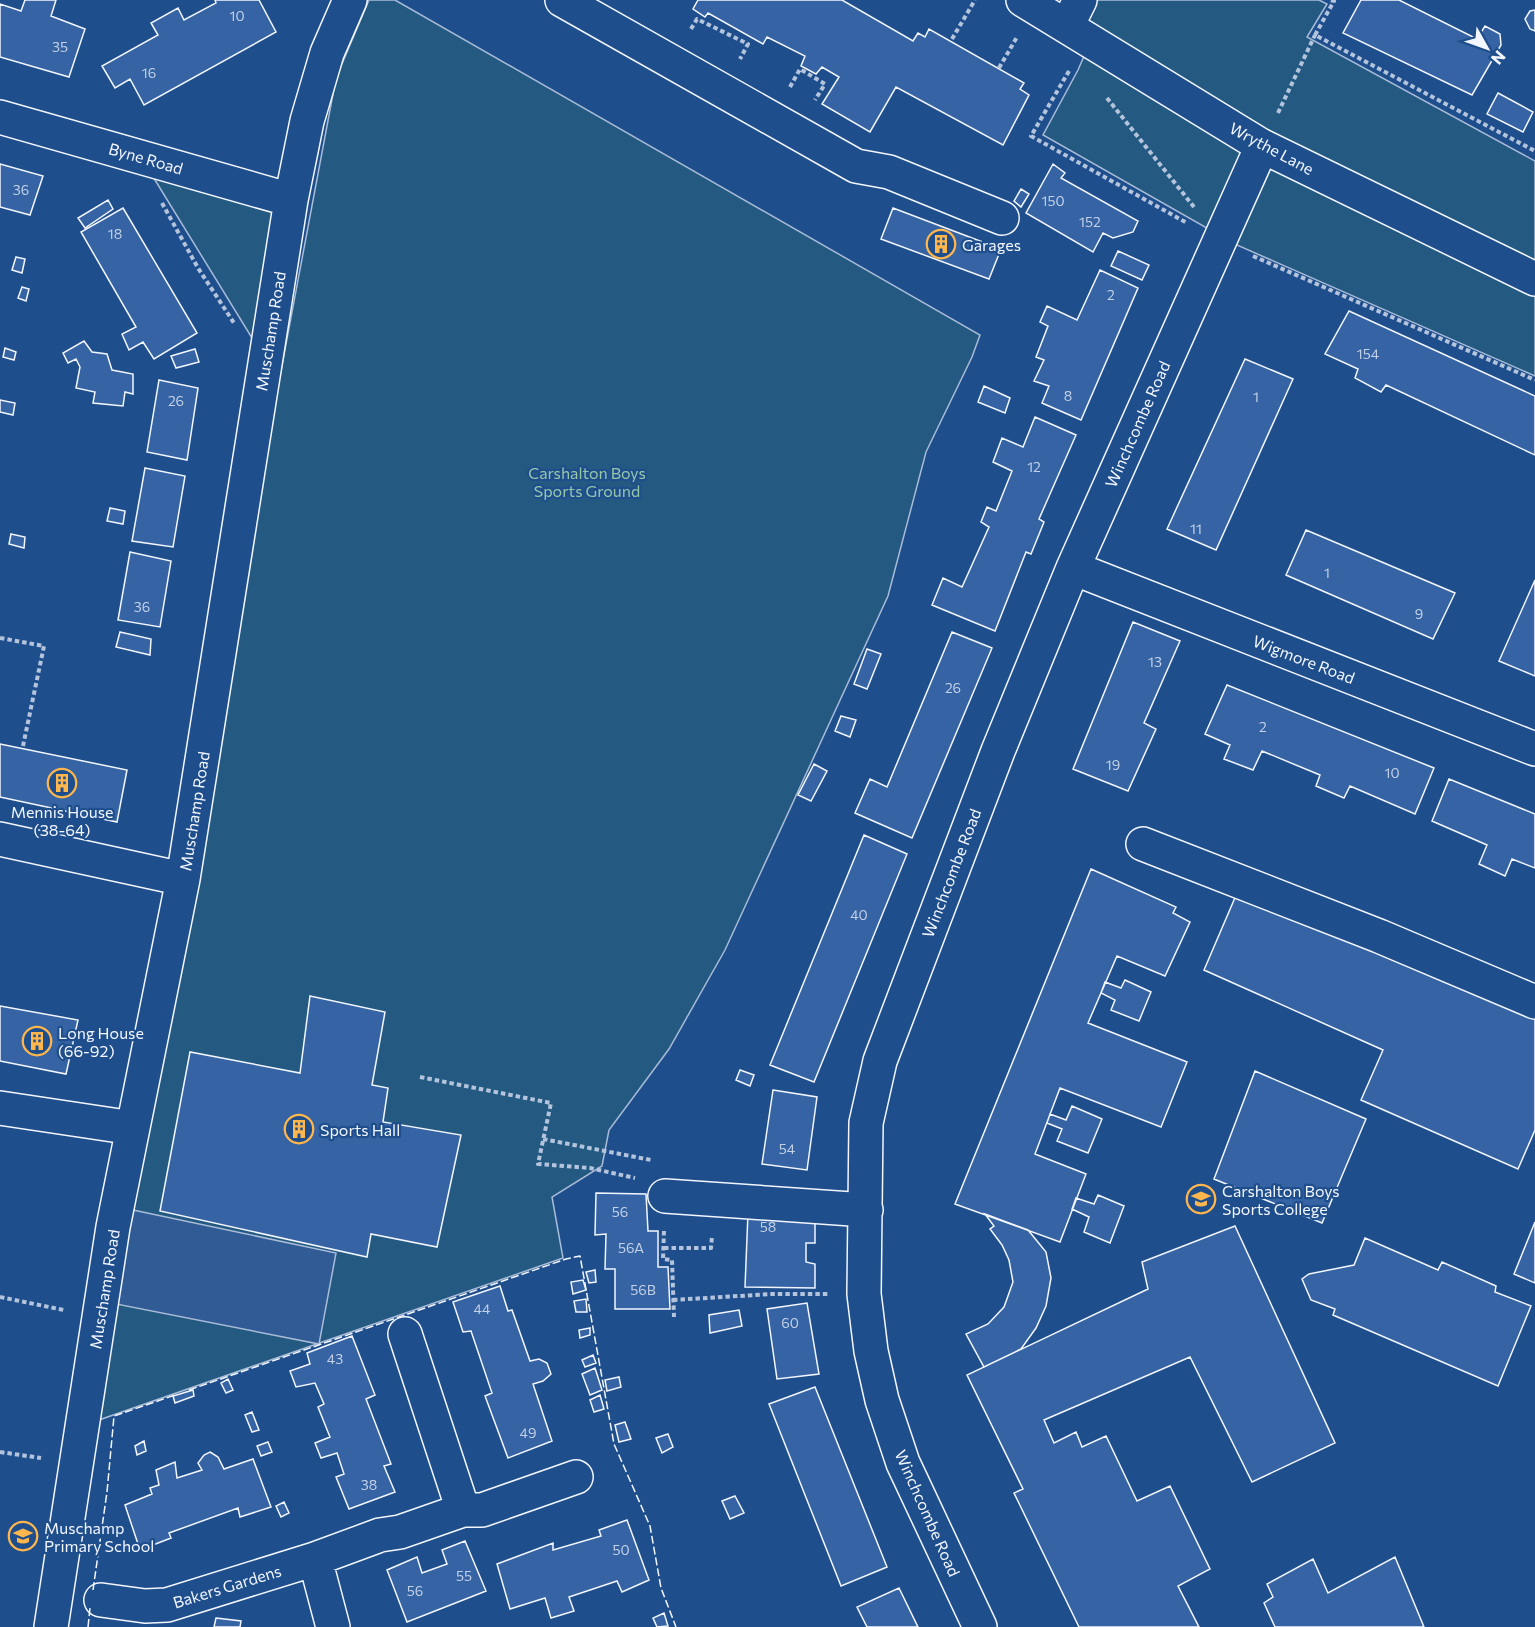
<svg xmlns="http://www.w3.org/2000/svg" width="1535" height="1627" font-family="Commissioner,sans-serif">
	<rect width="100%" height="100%" fill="#1f4e8c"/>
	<!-- green -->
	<path fill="#245a82" stroke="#a8bbd7" stroke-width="1.5" d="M369 0H395L980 335 972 357 926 452 888 596 725 950 669 1049 609 1130 602 1166 552 1197 563 1258 96 1421 126 1246 208 816 277 392 336 78Z
		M1088 0H1319L1327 4 1307 37 1535 161V275L1271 141 1075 23Z
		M1088 47 1258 148 1219 235 1043 135 1078 70Z
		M1264 150 1535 281V376L1221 238Z
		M147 167 281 208 260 351Z"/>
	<!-- parking -->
	<path fill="#305b95" stroke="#a8bbd7" stroke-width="1.5" d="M133 1210 336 1253 319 1344 116 1304Z"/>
	<!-- building -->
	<path fill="#3563a3" stroke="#f2f6ff" stroke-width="1.5" d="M25 0H56L51 16 85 29 69 77 0 57V4L21 11Z
		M215 0H259L276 32 144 105 130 79 115 88 102 66 158 35 151 23 178 8 184 20 216 3Z
		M698 0H842L913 41 918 33 925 37 929 29 1024 83 1020 89 1029 95 1003 145 896 87 870 132 822 104 839 77 822 67 816 74 801 66 805 56 767 37 763 44 708 13 705 17 693 9Z
		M1361 0H1399L1477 39 1485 26 1500 34 1501 45 1472 95 1343 33Z
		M1535 10V31L1530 29 1525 19 1530 11Z
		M1498 93 1533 112 1523 132 1487 114Z
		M0 164 43 176 30 215 0 207Z
		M1053 164 1065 173 1061 178 1138 221 1133 232 1113 238 1103 233 1093 252 1026 213Z
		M1021 189 1029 194 1021 207 1014 201Z
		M108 200 113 209 85 228 78 218Z
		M123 208 197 333 154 359 143 342 129 350 122 334 136 327 81 232Z
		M893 208 1001 249 989 279 881 239Z
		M1118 251 1149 265 1142 280 1111 266Z
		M16 257 25 259 22 273 12 270Z
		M1100 270 1138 288 1081 420 1042 403 1049 386 1034 381 1044 360 1036 357 1048 326 1040 322 1047 306 1077 320Z
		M22 287 29 289 26 301 18 298Z
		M1349 311 1535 396V455L1386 385 1381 392 1355 378 1358 369 1325 354Z
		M84 341 92 352 107 354 112 370 133 374V394L125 392 123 406 93 403 95 392 76 388 80 367 76 359 68 363 63 353Z
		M5 348 16 352 14 360 3 357Z
		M195 349 199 362 176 368 171 356Z
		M1245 359 1293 379 1216 550 1167 529Z
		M159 380 198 388 187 460 147 452Z
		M984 386 1010 398 1005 413 978 402Z
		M0 400 15 403 13 415 0 412Z
		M1035 417 1076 435 1039 519 1044 522 1031 554 1026 552 995 631 932 605 943 578 962 587 989 527 981 522 987 507 996 511 1012 471 993 462 1002 438 1023 447Z
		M145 468 185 476 173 547 132 541Z
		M110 508 125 511 123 524 107 521Z
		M1306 530 1455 593 1433 639 1286 575Z
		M11 534 25 537 24 548 9 544Z
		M130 552 171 561 160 627 118 620Z
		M1535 580V676L1499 661Z
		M1133 622 1180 641 1144 723 1156 729 1128 791 1073 769Z
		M120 632 151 639 150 655 116 647Z
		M952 632 992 648 912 838 855 813 870 779 887 787Z
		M867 649 881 654 867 689 854 684Z
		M1227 685 1434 768 1415 814 1350 786 1344 798 1316 786 1320 775 1262 751 1253 770 1224 759 1230 745 1205 734Z
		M841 716 856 720 850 737 835 731Z
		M0 744 127 770 117 822 0 797Z
		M814 764 827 771 811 801 798 795Z
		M1449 779 1535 814V868L1512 859 1505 876 1479 864 1487 845 1432 821Z
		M864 835 907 854 814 1082 770 1065Z
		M1091 869 1176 907 1173 913 1190 922 1165 976 1117 956 1088 1023 1187 1062 1161 1127 1060 1088 1035 1154 1086 1174 1060 1242 955 1204Z
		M1237 893 1535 1019V1130L1518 1169 1361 1100 1383 1050 1204 970Z
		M1125 980 1151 992 1139 1021 1111 1010 1115 1000 1101 993 1105 982 1121 988Z
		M310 996 385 1012 372 1085 388 1088 383 1122 461 1135 437 1247 371 1234 367 1257 160 1211 190 1052 300 1073Z
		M0 1006 78 1020 66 1074 0 1061Z
		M740 1070 754 1075 750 1086 736 1080Z
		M1255 1071 1366 1119 1322 1223 1214 1179Z
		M773 1090 817 1097 807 1170 762 1164Z
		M1072 1106 1102 1119 1088 1153 1057 1141 1062 1129 1047 1123 1050 1114 1066 1120Z
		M596 1193 646 1194 648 1231H658V1267H668L670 1309H615V1269H605L606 1234 595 1235Z
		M1098 1195 1124 1206 1110 1243 1084 1232 1089 1217 1072 1209 1076 1198 1094 1204Z
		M748 1213 815 1216V1243H806V1262L815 1264V1288L745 1287Z
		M985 1214 1028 1230 1046 1252 1051 1278 1046 1306 1036 1328 1021 1349 984 1367 966 1334 988 1324 1004 1307 1013 1282 1009 1260 1002 1245 990 1229 994 1226Z
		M1535 1222V1283L1514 1274Z
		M1235 1226 1335 1443 1252 1482 1190 1357 1044 1420 1054 1443 1076 1432 1082 1447 1106 1436 1137 1501 1170 1486 1210 1569 1178 1586 1199 1627H1079L1014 1493 1023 1489 967 1375 1148 1289 1142 1262Z
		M1365 1238 1438 1270 1442 1262 1496 1286 1495 1292 1531 1306 1498 1386 1333 1315 1335 1309 1311 1300 1302 1279 1309 1274 1354 1265Z
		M595 1270 596 1282 589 1283 586 1272Z
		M583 1280 586 1290 573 1294 571 1282Z
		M500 1286 508 1311 512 1310 530 1361 539 1359 547 1363 551 1374 543 1381 533 1384 552 1441 508 1458 485 1396 492 1393 471 1331 463 1332 453 1302Z
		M586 1299 587 1312H576L574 1301Z
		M807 1303 819 1374 777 1379 767 1309Z
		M739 1310 742 1326 710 1333 709 1315Z
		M590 1328V1335L580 1338 579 1330Z
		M352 1336 375 1395 366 1399 391 1464 384 1466 395 1492 349 1509 336 1477 344 1474 337 1453 321 1458 315 1443 330 1437 318 1407 324 1404 315 1383 296 1387 290 1371 310 1364 307 1353Z
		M593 1355 596 1363 585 1367 582 1360Z
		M595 1368 602 1390 590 1395 582 1374Z
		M619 1377 621 1387 607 1391 605 1380Z
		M228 1379 233 1390 226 1393 221 1383Z
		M815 1387 887 1567 841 1586 769 1404Z
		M193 1390 194 1396 175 1403 173 1396Z
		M600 1395 604 1409 594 1412 590 1400Z
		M252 1412 259 1430 252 1432 245 1415Z
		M625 1422 631 1439 619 1442 615 1425Z
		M668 1434 673 1447 662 1453 656 1438Z
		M144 1441 146 1451 137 1455 135 1446Z
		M268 1442 272 1452 261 1456 257 1446Z
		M210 1452 218 1457 224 1469 253 1459 271 1507 240 1517 238 1508 169 1533 171 1538 140 1550 125 1505 152 1494 150 1488 159 1485 156 1470 175 1462 177 1478 202 1470 198 1463 204 1455Z
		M735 1496 744 1513 730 1519 722 1501Z
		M284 1502 289 1513 281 1517 276 1506Z
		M627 1520 649 1580 622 1592 617 1581 569 1597 574 1611 551 1618 545 1598 510 1609 497 1564 553 1543V1550L601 1536 599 1530Z
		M465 1541 486 1591 407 1622 387 1570 417 1557 422 1573 447 1564 442 1550Z
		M1395 1557 1424 1627H1275L1264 1603 1273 1597 1267 1584 1313 1559 1328 1593Z
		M899 1588 918 1627H867L857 1607Z
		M664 1613 668 1626 657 1627 653 1618Z
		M216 1618 241 1621 240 1627H214Z"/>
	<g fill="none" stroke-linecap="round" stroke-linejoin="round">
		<!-- minor casing -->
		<g stroke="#f2f6ff" stroke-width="36">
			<path id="minor" d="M562 0 856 166 889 172 1002 218
				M1067 26 1080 0
				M0 117 291 200
				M1073 568 1535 749
				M0 839 183 879
				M1143 844 1379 936 1535 1002
				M0 1108 133 1128
				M665 1196 866 1210
				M463 1510H482L576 1477
				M101 1600 145 1606 167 1605 315 1559
				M51 1627 113 1227 183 879 291 200 307 121 327 53 350 0
				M333 1627 315 1559 380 1535 400 1532 463 1510 405 1334
				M980 1627 903 1463 882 1400 871 1351 864 1294 866 1123 880 1061 998 751 1073 568 1262 146"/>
		</g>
		<!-- major casing -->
		<g stroke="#f2f6ff" stroke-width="36">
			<path id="major" d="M1023 0 1262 146 1535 279"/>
		</g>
		<!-- path -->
		<path stroke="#b3c4dc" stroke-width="4" stroke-dasharray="4.5 3" stroke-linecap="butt" d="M1331 0 1334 1 1315 35 1535 151
			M691 29 697 19 748 44 740 59
			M952 39 975 0
			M999 68 1017 37
			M1069 71 1031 136 1187 223
			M790 87 800 69 825 84 815 100
			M1107 98 1194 207
			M1278 113 1315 35
			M162 203 198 268 234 323
			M1253 256 1535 380
			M0 638 44 646 23 746
			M420 1077 551 1103 538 1164 590 1168 635 1178
			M543 1139 651 1160
			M664 1231 663 1259 672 1260 674 1317
			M664 1248H711L712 1236
			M0 1297 64 1310
			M673 1300 772 1294H828
			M0 1452 41 1458"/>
		<!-- minor -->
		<use href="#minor" stroke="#1f4e8c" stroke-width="33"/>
		<!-- major -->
		<use href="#major" stroke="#1f4e8c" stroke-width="33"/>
		<!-- fence -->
		<path stroke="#f2f6ff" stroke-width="1.5" stroke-dasharray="8 3" stroke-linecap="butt" d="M189 1390 566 1259 580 1256 614 1444 650 1526 661 1588 676 1627
			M93 1590 107 1492 114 1416 175 1395
			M88 1627 90 1608"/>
	</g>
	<!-- icons -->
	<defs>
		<g id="building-ring" transform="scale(1.5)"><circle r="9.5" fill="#1f4e8c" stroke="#ffb74d" stroke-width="1.5"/><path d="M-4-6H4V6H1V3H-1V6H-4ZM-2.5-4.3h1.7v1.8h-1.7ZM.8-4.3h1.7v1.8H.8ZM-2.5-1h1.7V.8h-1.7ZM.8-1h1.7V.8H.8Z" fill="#ffb74d"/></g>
		<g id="school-ring" transform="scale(1.5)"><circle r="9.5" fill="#1f4e8c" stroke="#ffb74d" stroke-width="1.5"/><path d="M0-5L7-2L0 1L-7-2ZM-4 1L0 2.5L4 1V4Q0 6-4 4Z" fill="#ffb74d"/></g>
	</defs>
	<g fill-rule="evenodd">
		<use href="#building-ring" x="941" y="244"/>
		<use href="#building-ring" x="62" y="783"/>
		<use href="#building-ring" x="37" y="1041"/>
		<use href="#building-ring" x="299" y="1129"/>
		<use href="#school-ring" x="1201" y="1199"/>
		<use href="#school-ring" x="23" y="1536"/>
	</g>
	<g text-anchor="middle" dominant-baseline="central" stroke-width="4.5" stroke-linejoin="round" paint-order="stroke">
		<!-- number labels -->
		<g font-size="14" fill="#c3d1e8">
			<text x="237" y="15">10</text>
			<text x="60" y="46">35</text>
			<text x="149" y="72">16</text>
			<text x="21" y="189">36</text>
			<text x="1053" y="200">150</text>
			<text x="1090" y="221">152</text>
			<text x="115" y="233">18</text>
			<text x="1111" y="294">2</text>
			<text x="1368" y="353">154</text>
			<text x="1068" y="395">8</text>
			<text x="1256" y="396">1</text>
			<text x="176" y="400">26</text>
			<text x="1034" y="466">12</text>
			<text x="1196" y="528">11</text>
			<text x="1327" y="572">1</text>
			<text x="142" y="606">36</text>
			<text x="1419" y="613">9</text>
			<text x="1155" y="661">13</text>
			<text x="953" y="687">26</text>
			<text x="1263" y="726">2</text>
			<text x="1113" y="764">19</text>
			<text x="1392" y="772">10</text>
			<text x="859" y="914">40</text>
			<text x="787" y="1148">54</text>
			<text x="620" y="1211">56</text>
			<text x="768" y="1226">58</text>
			<text x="631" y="1247">56A</text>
			<text x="643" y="1289">56B</text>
			<text x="482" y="1308">44</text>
			<text x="790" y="1322">60</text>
			<text x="335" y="1358">43</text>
			<text x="528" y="1432">49</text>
			<text x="369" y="1484">38</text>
			<text x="621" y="1549">50</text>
			<text x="464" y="1575">55</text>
			<text x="415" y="1590">56</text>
		</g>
		<!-- street labels -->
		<g font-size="16" fill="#f2f6ff" stroke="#1f4e8c">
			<text transform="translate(1272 148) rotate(28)">Wrythe Lane</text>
			<text transform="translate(146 158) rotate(16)">Byne Road</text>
			<text transform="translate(270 331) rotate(-81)">Muschamp Road</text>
			<text transform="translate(1137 424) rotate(-66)">Winchcombe Road</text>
			<text transform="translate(1304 659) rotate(21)">Wigmore Road</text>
			<text transform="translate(194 811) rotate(-81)">Muschamp Road</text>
			<text transform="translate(951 873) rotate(-69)">Winchcombe Road</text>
			<text transform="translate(104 1289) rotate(-81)">Muschamp Road</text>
			<text transform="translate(928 1513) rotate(66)">Winchcombe Road</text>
			<text transform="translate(227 1586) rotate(-17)">Bakers Gardens</text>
		</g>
		<!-- poi labels -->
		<g font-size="16" fill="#f2f6ff" stroke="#1f4e8c" text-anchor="start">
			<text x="962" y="244">Garages</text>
			<text x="62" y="811" text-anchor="middle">Mennis House<tspan x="62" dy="18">(38-64)</tspan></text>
			<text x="58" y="1032">Long House<tspan x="58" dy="18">(66-92)</tspan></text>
			<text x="320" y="1129">Sports Hall</text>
			<text x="1222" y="1190">Carshalton Boys<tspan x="1222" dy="18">Sports College</tspan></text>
			<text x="44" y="1527">Muschamp<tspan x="44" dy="18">Primary School</tspan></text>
		</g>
		<!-- park labels -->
		<g font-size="16" fill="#97c8a6" stroke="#1f4e8c">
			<text x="587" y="472">Carshalton Boys<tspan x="587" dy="18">Sports Ground</tspan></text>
		</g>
	</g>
	<!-- north arrow -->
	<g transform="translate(1487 48) rotate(130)" stroke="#1f4e8c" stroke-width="4.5" paint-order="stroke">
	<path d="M0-4.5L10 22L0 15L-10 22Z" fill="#f2f6ff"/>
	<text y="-9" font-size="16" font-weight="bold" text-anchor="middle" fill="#f2f6ff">N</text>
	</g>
</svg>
